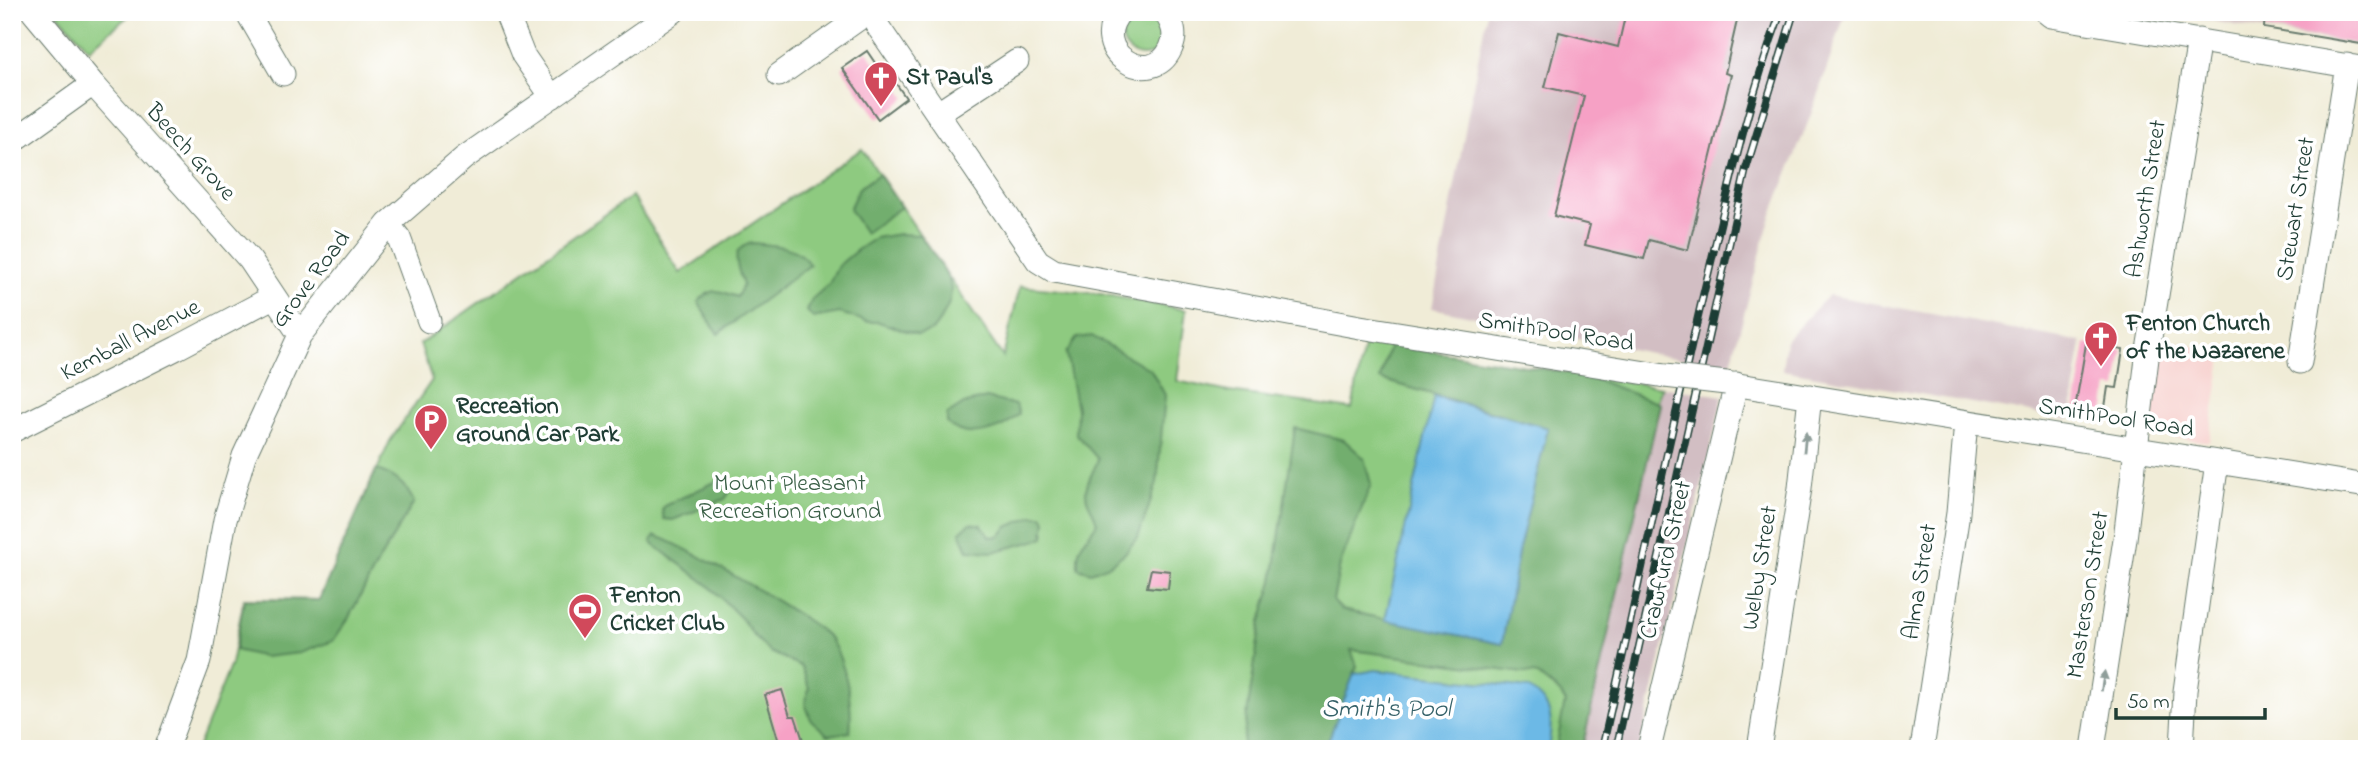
<svg xmlns="http://www.w3.org/2000/svg" width="2379" height="761" font-family="'Indie Flower',sans-serif">
	<rect width="100%" height="100%" fill="#fff"/>
	<filter id="ink" filterUnits="userSpaceOnUse"><feTurbulence type="fractalNoise" baseFrequency=".0143" numOctaves="2"/><feDisplacementMap in="SourceGraphic" scale="14" xChannelSelector="R" yChannelSelector="G"/><feConvolveMatrix kernelMatrix="1 2 1 2 8 2 1 2 1" color-interpolation-filters="sRGB"/></filter>
	<filter id="wash" filterUnits="userSpaceOnUse"><feTurbulence type="fractalNoise" baseFrequency=".00686" numOctaves="4" result="noise"/><feDisplacementMap in="SourceGraphic" scale="28" xChannelSelector="R" yChannelSelector="G"/><feGaussianBlur stdDeviation="1.57" result="paint"/><feColorMatrix in="noise" values="0 0 0 0 0 0 0 0 0 0 0 0 0 0 0 0 0 1.4 0 .05"/><feComposite in="paint" operator="in"/></filter>
	<g filter="url(#wash)">
		<rect width="100%" height="100%" fill="#f0ecd7"/>
		<!-- built -->
		<path fill="#f7d0cd" d="M2161 341 2223 351 2209 442 2148 434Z"/>
		<!-- industrial -->
		<path fill="#d2bec3" d="M1487 12H1846L1810 117 1769 222 1730 366 1669 357 1432 308Z
			M2160 12H2367V46L2266 30Z
			M1829 295 2082 342 2070 420 1782 370 1786 340Z
			M1662 387 1723 396 1639 749H1582L1660 404 1656 401Z"/>
		<!-- green -->
		<path fill="#8eca80" stroke="#56845a" stroke-width="2" d="M56 12H133L89 49Z
			M1122 35a21 21 0 1 1 42 0a21 21 0 1 1-42 0Z
			M862 149 1003 357 1020 286 1101 294 1186 310 1177 381 1229 392 1352 409 1365 342 1662 387 1657 401 1660 404 1582 749H201L198 746 231 664 244 599 319 600 390 441 432 380 420 344 632 196 680 273Z"/>
		<!-- forest -->
		<path fill="#72ae6e" stroke="#487651" stroke-width="2" d="M879 174 901 207 865 233 849 209 859 188Z
			M899 234 920 235C946 274 968 287 932 331L918 335 879 322H868L840 313 813 318 807 311 812 299 829 284 838 266 857 250 875 238Z
			M753 243C777 246 795 244 810 265L718 334 698 302C713 286 718 290 737 297L743 285C738 267 727 248 753 243Z
			M1092 336 1151 370 1165 395 1157 483 1139 535 1125 553 1109 565 1091 572 1078 568C1077 541 1084 544 1097 523 1095 513 1091 510 1088 502 1081 487 1094 473 1098 459L1076 434 1077 409 1066 353 1077 338Z
			M1390 345 1584 375 1660 404 1582 749H1556L1565 701 1560 693 1538 675 1351 650 1357 666 1325 749H1242L1261 621 1273 581 1295 428 1344 440 1364 458 1371 484 1340 565 1333 601 1342 610 1502 644 1518 553 1548 428 1380 379Z
			M986 398 1016 405 1019 414C1001 432 966 442 947 423V415L964 404Z
			M376 470C395 475 406 485 414 502L381 557 348 619 333 641 300 653 264 657 235 650 244 599 319 600Z
			M721 479 730 483 731 490 725 499 673 520 664 519 662 511 664 506Z
			M1033 516H1043L1046 521 1044 537 1038 540 993 552 968 550 960 532 970 523 982 525 990 537 1000 536 1007 527Z
			M655 536C676 540 818 622 830 639 846 662 853 705 850 732L828 735 811 720 805 703 809 688 801 666 770 652 755 637 741 618 708 585 654 545 651 541Z"/>
		<!-- water -->
		<path fill="#6cb9e6" stroke="#467b8d" stroke-width="2" d="M1434 396 1548 428 1518 553 1502 644 1385 620Z
			M1376 670 1528 688C1554 705 1553 721 1548 749H1325L1354 674Z"/>
		<g id="blocks">
			<!-- building -->
			<path fill="#f6a1c5" d="M1626 12H1739L1725 73 1731 75 1688 250 1649 240 1644 259 1585 245 1590 225 1554 216 1584 96 1545 87 1559 32 1618 47Z
				M2265 12H2367V45L2264 28Z
				M867 51 890 85 895 82 906 98 878 119 842 68Z
				M2086 344 2123 350 2117 388 2108 387 2104 414 2075 409Z
				M1151 569 1170 571 1168 589 1147 587Z
				M782 690 790 716H795L806 749H781L765 695Z"/>
		</g>
	</g>
	<g filter="url(#ink)">
		<use href="#blocks" fill-opacity="0" stroke="#687a6d" stroke-width="2"/>
		<g fill="none" stroke-linecap="round" stroke-linejoin="round">
			<!-- minor casing -->
			<g stroke="#687a6d" stroke-width="25">
				<path id="minor" d="M33 12 93 84 250 260 300 335
					M247 12 283 74
					M506 12 523 55 552 97
					M868 12 1038 261 1054 271 1360 327 1665 376
					M1120 12C1086 51 1152 91 1171 48 1177 35 1173 24 1165 12
					M2046 12 2051 16 2367 69
					M779 75 868 12
					M938 113 1017 61
					M12 142 93 84
					M388 224 399 238 429 321
					M2300 362 2347 65
					M1726 383 2367 486
					M12 431 177 348 273 297
					M166 749 199 661 225 520 244 456 300 335 388 224 464 158 673 12
					M1649 749 1736 384
					M1759 749 1800 488 1810 396
					M1922 749 1958 513 1966 422
					M2093 749 2125 539 2148 350 2199 40
					M2182 749 2185 691 2217 462"/>
			</g>
			<!-- minor -->
			<use href="#minor" stroke="#fff" stroke-width="23"/>
			<!-- rail casing -->
			<g stroke="#1f3d34" stroke-width="8">
				<path id="rail" d="M1602 749C1637 594 1669 438 1706 283 1728 192 1748 100 1781 12
					M1616 749 1746 169 1794 12"/>
			</g>
			<!-- rail -->
			<use href="#rail" stroke="#fff" stroke-width="5" stroke-dasharray="16" stroke-linecap="butt"/>
			<!-- minor-bridge casing -->
			<g stroke="#687a6d" stroke-width="25" stroke-linecap="butt">
				<path id="minor-bridge" d="M1665 376 1726 383"/>
			</g>
			<!-- minor-bridge -->
			<use href="#minor-bridge" stroke="#fff" stroke-width="23"/>
		</g>
		<!-- one-way arrows -->
		<defs><path id="oneway-solid" d="M-6-.8H1V-3.2L6.5 0L1 3.2V.8H-6Z" transform="scale(1.75)"/></defs>
		<g fill="#8f9e9a">
			<use href="#oneway-solid" transform="translate(1805 442) rotate(-84)"/>
			<use href="#oneway-solid" transform="translate(2103 681) rotate(-81)"/>
		</g>
	</g>
	<!-- icons -->
	<defs>
		<g id="church-pin" transform="scale(1.75)"><path d="M0 17L-7.5 6A9.5 9.5 0 1 1 7.5 6Z" fill="#d1495b" stroke="#fff"/><path d="M-1.2-6h2.4v3.5h3.3v2.4h-3.3V6h-2.4V-.1h-3.3v-2.4h3.3Z" fill="#fff"/></g>
		<g id="parking-pin" transform="scale(1.75)"><path d="M0 17L-7.5 6A9.5 9.5 0 1 1 7.5 6Z" fill="#d1495b" stroke="#fff"/><path d="M-3.5-5.5H1a3.5 3.5 0 0 1 0 7H-1V5.5H-3.5ZM-1-3.4V-.6H.8a1.4 1.4 0 0 0 0-2.8Z" fill="#fff"/></g>
		<g id="stadium-pin" transform="scale(1.75)"><path d="M0 17L-7.5 6A9.5 9.5 0 1 1 7.5 6Z" fill="#d1495b" stroke="#fff"/><path d="M0-5a6.5 5 0 1 0 0 10a6.5 5 0 1 0 0-10ZM-3.5-1.8h7v3.6h-7Z" fill="#fff"/></g>
	</defs>
	<g fill-rule="evenodd">
		<use href="#church-pin" x="881" y="78"/>
		<use href="#church-pin" x="2101" y="338"/>
		<use href="#parking-pin" x="431" y="421"/>
		<use href="#stadium-pin" x="585" y="610"/>
	</g>
	<g text-anchor="middle" dominant-baseline="central" stroke-width="7" stroke-linejoin="round" paint-order="stroke">
		<!-- poi labels -->
		<g font-size="24" font-weight="bold" fill="#1f3d34" stroke="#fff" text-anchor="start">
			<text x="906" y="78">St Paul's</text>
			<text x="2126" y="324">Fenton Church<tspan x="2126" dy="28">of the Nazarene</tspan></text>
			<text x="456" y="407">Recreation<tspan x="456" dy="28">Ground Car Park</tspan></text>
			<text x="610" y="596">Fenton<tspan x="610" dy="28">Cricket Club</tspan></text>
		</g>
		<!-- street labels -->
		<g font-size="24" fill="#1f3d34" stroke="#fff">
			<text transform="translate(190 153) rotate(48)">Beech Grove</text>
			<text transform="translate(2147 199) rotate(-81)">Ashworth Street</text>
			<text transform="translate(2297 209) rotate(-81)">Stewart Street</text>
			<text transform="translate(312 280) rotate(-53)">Grove Road</text>
			<text transform="translate(1556 333) rotate(9)">SmithPool Road</text>
			<text transform="translate(131 341) rotate(-27)">Kemball Avenue</text>
			<text transform="translate(2116 419) rotate(9)">SmithPool Road</text>
			<text transform="translate(1667 560) rotate(-77)">Crawfurd Street</text>
			<text transform="translate(1761 568) rotate(-81)">Welby Street</text>
			<text transform="translate(1921 582) rotate(-81)">Alma Street</text>
			<text transform="translate(2089 595) rotate(-81)">Masterson Street</text>
		</g>
		<!-- park labels -->
		<g font-size="24" fill="#3b6047" stroke="#fff">
			<text x="790" y="484">Mount Pleasant<tspan x="790" dy="28">Recreation Ground</tspan></text>
		</g>
		<!-- water labels -->
		<g font-size="26" font-style="italic" fill="#366269" stroke="#fff">
			<text x="1386" y="710">Smith's Pool</text>
		</g>
	</g>
	<!-- margin -->
	<rect width="2379" height="761" fill="none" stroke="#fff" stroke-width="42"/>
	<!-- scale -->
	<path d="M2116 708v10h149v-10" fill="none" stroke="#1f3d34" stroke-width="3.5"/>
	<text x="2127" y="708" font-size="21" fill="#1f3d34" stroke="#ffffff" stroke-width="5" paint-order="stroke">50 m</text>
</svg>
